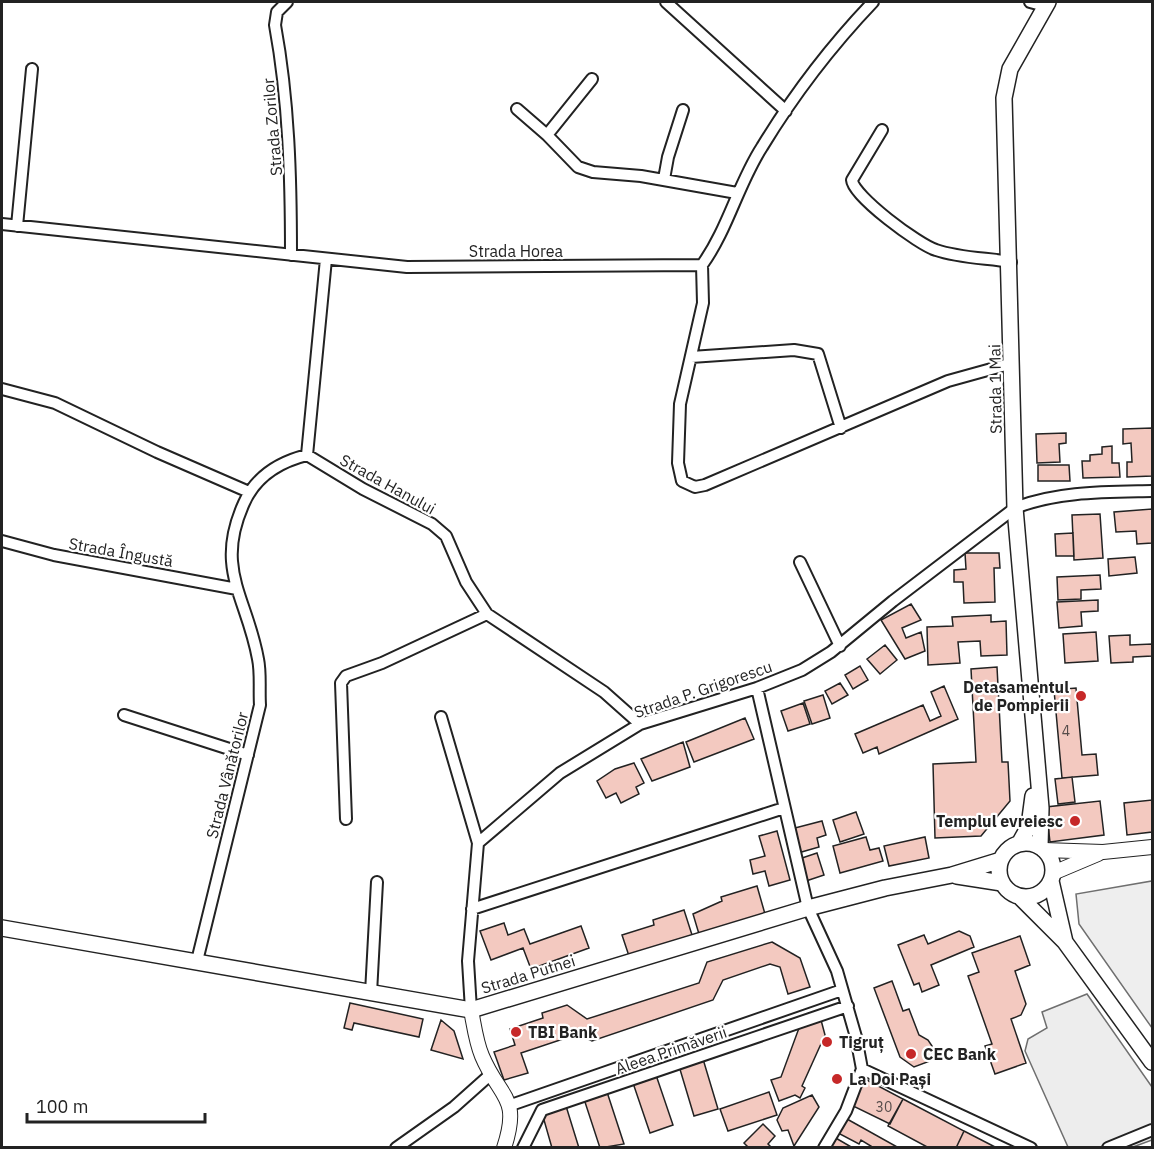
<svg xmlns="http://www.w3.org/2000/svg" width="1154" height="1149" font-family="'IBM Plex Sans',sans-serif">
	<rect width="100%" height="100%" fill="#fff"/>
	<!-- green -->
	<path fill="#eee" stroke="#6f6f6f" stroke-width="1.5" d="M1152 881V1028L1079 924 1076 894Z"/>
	<!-- parking -->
	<path fill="#ededed" stroke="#6f6f6f" stroke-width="1.5" d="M1087 994 1152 1087V1140L1133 1147H1068L1025 1051 1028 1039 1047 1028 1042 1012Z"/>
	<!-- building -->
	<path fill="#f3c9c0" stroke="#222" stroke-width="1.5" d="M1152 428V476L1127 477V462H1132L1131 443 1123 444V429Z
		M1066 433V443L1059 444 1060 462 1037 463 1036 434Z
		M1112 446V463H1119L1120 477 1083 478 1082 461H1090V455L1102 454V447Z
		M1038 465H1069L1070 481H1038Z
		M1152 509V543L1137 544 1136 531 1116 532 1114 512Z
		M1100 514 1103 558 1074 560 1072 515Z
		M1073 533 1074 556H1056L1055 534Z
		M965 553H999L1000 568H994L995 602 964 603 963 582H954V570L966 569Z
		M1135 557 1137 573 1109 576 1108 559Z
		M1100 575 1101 589 1081 590V599L1058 600 1057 577Z
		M1098 600V611L1081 612 1082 626 1059 628 1057 602Z
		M911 604 921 620 902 628 906 638 921 632 925 651 905 659 881 620Z
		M991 615V622L1006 621 1007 655 981 656 980 641 958 642 960 663 928 665 927 627 953 626 952 617Z
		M1096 632 1098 661 1065 663 1063 634Z
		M1130 635V645L1152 644V656L1133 657V662L1111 663 1109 636Z
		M885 645 897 660 880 674 867 659Z
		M860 666 868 680 853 689 845 675Z
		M997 667 1002 762H1008L1010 801 981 836 935 838 933 764 976 762 971 669Z
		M840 683 848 695 832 704 825 691Z
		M944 686 958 719 879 754 877 747 863 753 855 734 923 705 930 721 941 716 931 692Z
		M1076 688 1082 755 1096 754 1098 775 1062 778 1054 690Z
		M823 695 830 718 812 724 804 701Z
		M803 703 810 724 788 731 781 711Z
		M745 718 754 739 694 762 686 742Z
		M683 742 690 767 652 781 641 759Z
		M634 763 644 783 636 787 639 794 621 803 616 793 606 798 597 781 615 769Z
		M1072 777 1075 802 1058 804 1055 779Z
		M1152 800V832L1127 835 1124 803Z
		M1100 801 1104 835 1050 842 1046 807Z
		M856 812 864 834 840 842 833 820Z
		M822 821 826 835 817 838 819 847 798 853 791 829Z
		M777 831 790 880 769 886 765 871 753 874 750 860 765 856 759 836Z
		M866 837 870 850 879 848 883 861 840 873 833 846Z
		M925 837 929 858 889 866 884 846Z
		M817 853 824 875 806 881 799 859Z
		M757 886 765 914 699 934 693 914 722 901 721 897Z
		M684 910 693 938 630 959 622 935 654 925 653 920Z
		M504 923 508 935 524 929 530 944 581 926 589 948 531 969 523 948 491 960 480 931Z
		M959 931 970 936 974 947 931 965 939 985 922 992 919 983 914 985 898 945 924 935 928 944Z
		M1020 936 1030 965 1015 971 1026 1004 1021 1015 1011 1019 1026 1063 995 1074 985 1046 992 1044 968 976 979 972 972 953Z
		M772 942 800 958 810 987 788 994 780 967 770 964 723 980 713 1000 592 1041 578 1034 521 1053 528 1073 504 1080 494 1052 515 1045 510 1029 543 1018 542 1013 567 1005 587 1019 699 983 707 962Z
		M892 981 903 1011 909 1009 919 1035 928 1040 932 1046 930 1061 914 1067 900 1057 874 988Z
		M350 1003 423 1019 419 1037 354 1023 352 1030 344 1028Z
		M441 1020 454 1031 463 1059 431 1050Z
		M821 1020 825 1035 802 1086 805 1088 800 1098 795 1095 779 1101 771 1080 781 1077 799 1028Z
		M703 1059 718 1109 694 1116 679 1066Z
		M656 1075 673 1125 650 1133 633 1083Z
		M865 1079 903 1099 890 1124 851 1105Z
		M607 1092 624 1144 600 1148 584 1099Z
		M769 1092 777 1115 728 1131 720 1109Z
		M812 1095 819 1107 794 1146 788 1130 782 1131 777 1120 783 1108Z
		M903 1099 964 1131 956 1148H929L888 1126Z
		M566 1106 579 1148H552L542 1113Z
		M847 1119 899 1148H874L861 1140 859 1144 838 1133Z
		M763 1124 775 1136 768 1144 772 1148H749L744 1143Z
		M964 1131 997 1148H956Z
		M834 1137 853 1148H829Z"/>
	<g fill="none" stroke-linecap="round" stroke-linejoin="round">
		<!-- minor casing -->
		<g stroke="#222" stroke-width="14">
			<path id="minor" d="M287 2 277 12 275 25C289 101 291 178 291 255
				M666 2 786 111
				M1030 2 1045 6
				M517 109 547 135 578 167 593 172 641 176 737 193
				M882 130 852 180C853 196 919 245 936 250 959 258 987 258 1011 262
				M547 135 592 79
				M664 179 668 157 683 110
				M2 224 407 267 702 265C728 229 738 184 762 147 793 96 832 45 873 2
				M17 226 32 69
				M326 259 307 455 363 489 432 524 446 536 466 582 487 614 604 692 640 724
				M702 265 703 303 680 404 678 463 682 481 695 487 705 485 948 381 1013 363
				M691 357 794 350 818 354 841 428
				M2 389 55 403 157 452 249 492
				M2 541 54 555 237 589
				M800 562 840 646
				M757 688 808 908 837 971 856 1037 862 1069 846 1111 824 1148
				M124 715 248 755
				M441 717 478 843
				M346 819 341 683 346 676 382 663 487 614
				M472 909 784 808
				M197 961 260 705C259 690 261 673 258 659 247 597 214 569 244 503 256 476 279 462 307 455
				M371 993 377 882
				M471 1010 468 961 478 843 560 773 640 724 757 688 802 670 831 652 893 601 1015 508C1057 491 1107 492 1152 491
				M862 1069 1031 1148
				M511 1105 842 990
				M396 1148 454 1107 491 1074
				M523 1148 542 1110 848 1006
				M1108 1148 1152 1130"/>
		</g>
		<!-- tertiary casing -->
		<g stroke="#222" stroke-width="16">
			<path id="tertiary" d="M1044 850 1103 852 1152 847
				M1053 873 1098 854
				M471 1010C474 1025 476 1042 482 1056 500 1099 521 1096 504 1148"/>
		</g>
		<!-- secondary casing -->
		<g stroke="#222" stroke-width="18">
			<path id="secondary" d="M999 870a27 27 0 1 1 54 0a27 27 0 1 1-54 0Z
				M1019 844 1029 826 1033 796
				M1040 847 1041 808 1015 508 1004 98 1010 69 1048 2
				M957 876 1002 883
				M1051 881 1065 942
				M1020 897 1065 942 1152 1062
				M2 928 471 1010 808 908 885 888 952 875 1001 860"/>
		</g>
		<!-- minor -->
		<use href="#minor" stroke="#fff" stroke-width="10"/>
		<!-- tertiary -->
		<use href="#tertiary" stroke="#fff" stroke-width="14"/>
		<!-- secondary -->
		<use href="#secondary" stroke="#fff" stroke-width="15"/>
	</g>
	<!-- markers -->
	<g fill="#c62828" stroke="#fff" stroke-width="2">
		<circle cx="1081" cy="696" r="6"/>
		<circle cx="1075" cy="821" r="6"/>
		<circle cx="516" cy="1032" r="6"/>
		<circle cx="827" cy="1042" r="6"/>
		<circle cx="911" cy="1054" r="6"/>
		<circle cx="837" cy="1079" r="6"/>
	</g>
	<g text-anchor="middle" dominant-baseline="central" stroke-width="4.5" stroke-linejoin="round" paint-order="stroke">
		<!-- number labels -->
		<g font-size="14" fill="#564c4a">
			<text x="1066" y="731">4</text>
			<text x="884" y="1107">30</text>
		</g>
		<!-- street labels -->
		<g font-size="16" fill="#222" stroke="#fff">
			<text transform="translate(272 127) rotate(-95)">Strada Zorilor</text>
			<text x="516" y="251">Strada Horea</text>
			<text transform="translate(995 389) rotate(-91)">Strada 1 Mai</text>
			<text transform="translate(388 484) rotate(29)">Strada Hanului</text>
			<text transform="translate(121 552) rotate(10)">Strada Îngustă</text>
			<text transform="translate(703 689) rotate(-19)">Strada P. Grigorescu</text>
			<text transform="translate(227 775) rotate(-76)">Strada Vânătorilor</text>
			<text transform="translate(528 974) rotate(-17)">Strada Putnei</text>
			<text transform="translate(671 1050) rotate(-19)">Aleea Primăverii</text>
		</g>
		<!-- poi labels -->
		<g font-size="16" font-weight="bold" fill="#222" stroke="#fff" text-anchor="start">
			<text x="1069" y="687" text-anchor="end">Detasamentul<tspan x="1069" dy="18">de Pompierii</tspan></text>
			<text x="1063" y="821" text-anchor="end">Templul evreiesc</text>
			<text x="528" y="1032">TBI Bank</text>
			<text x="839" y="1042">Tigruț</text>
			<text x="923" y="1054">CEC Bank</text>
			<text x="849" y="1079">La Doi Pași</text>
		</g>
	</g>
	<!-- border -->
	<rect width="1154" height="1149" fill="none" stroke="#222222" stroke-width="6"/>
	<!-- scale -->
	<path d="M27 1113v9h178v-9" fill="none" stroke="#222222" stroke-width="3"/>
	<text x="36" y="1113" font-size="18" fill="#222222" stroke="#ffffff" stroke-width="4.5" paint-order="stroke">100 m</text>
</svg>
